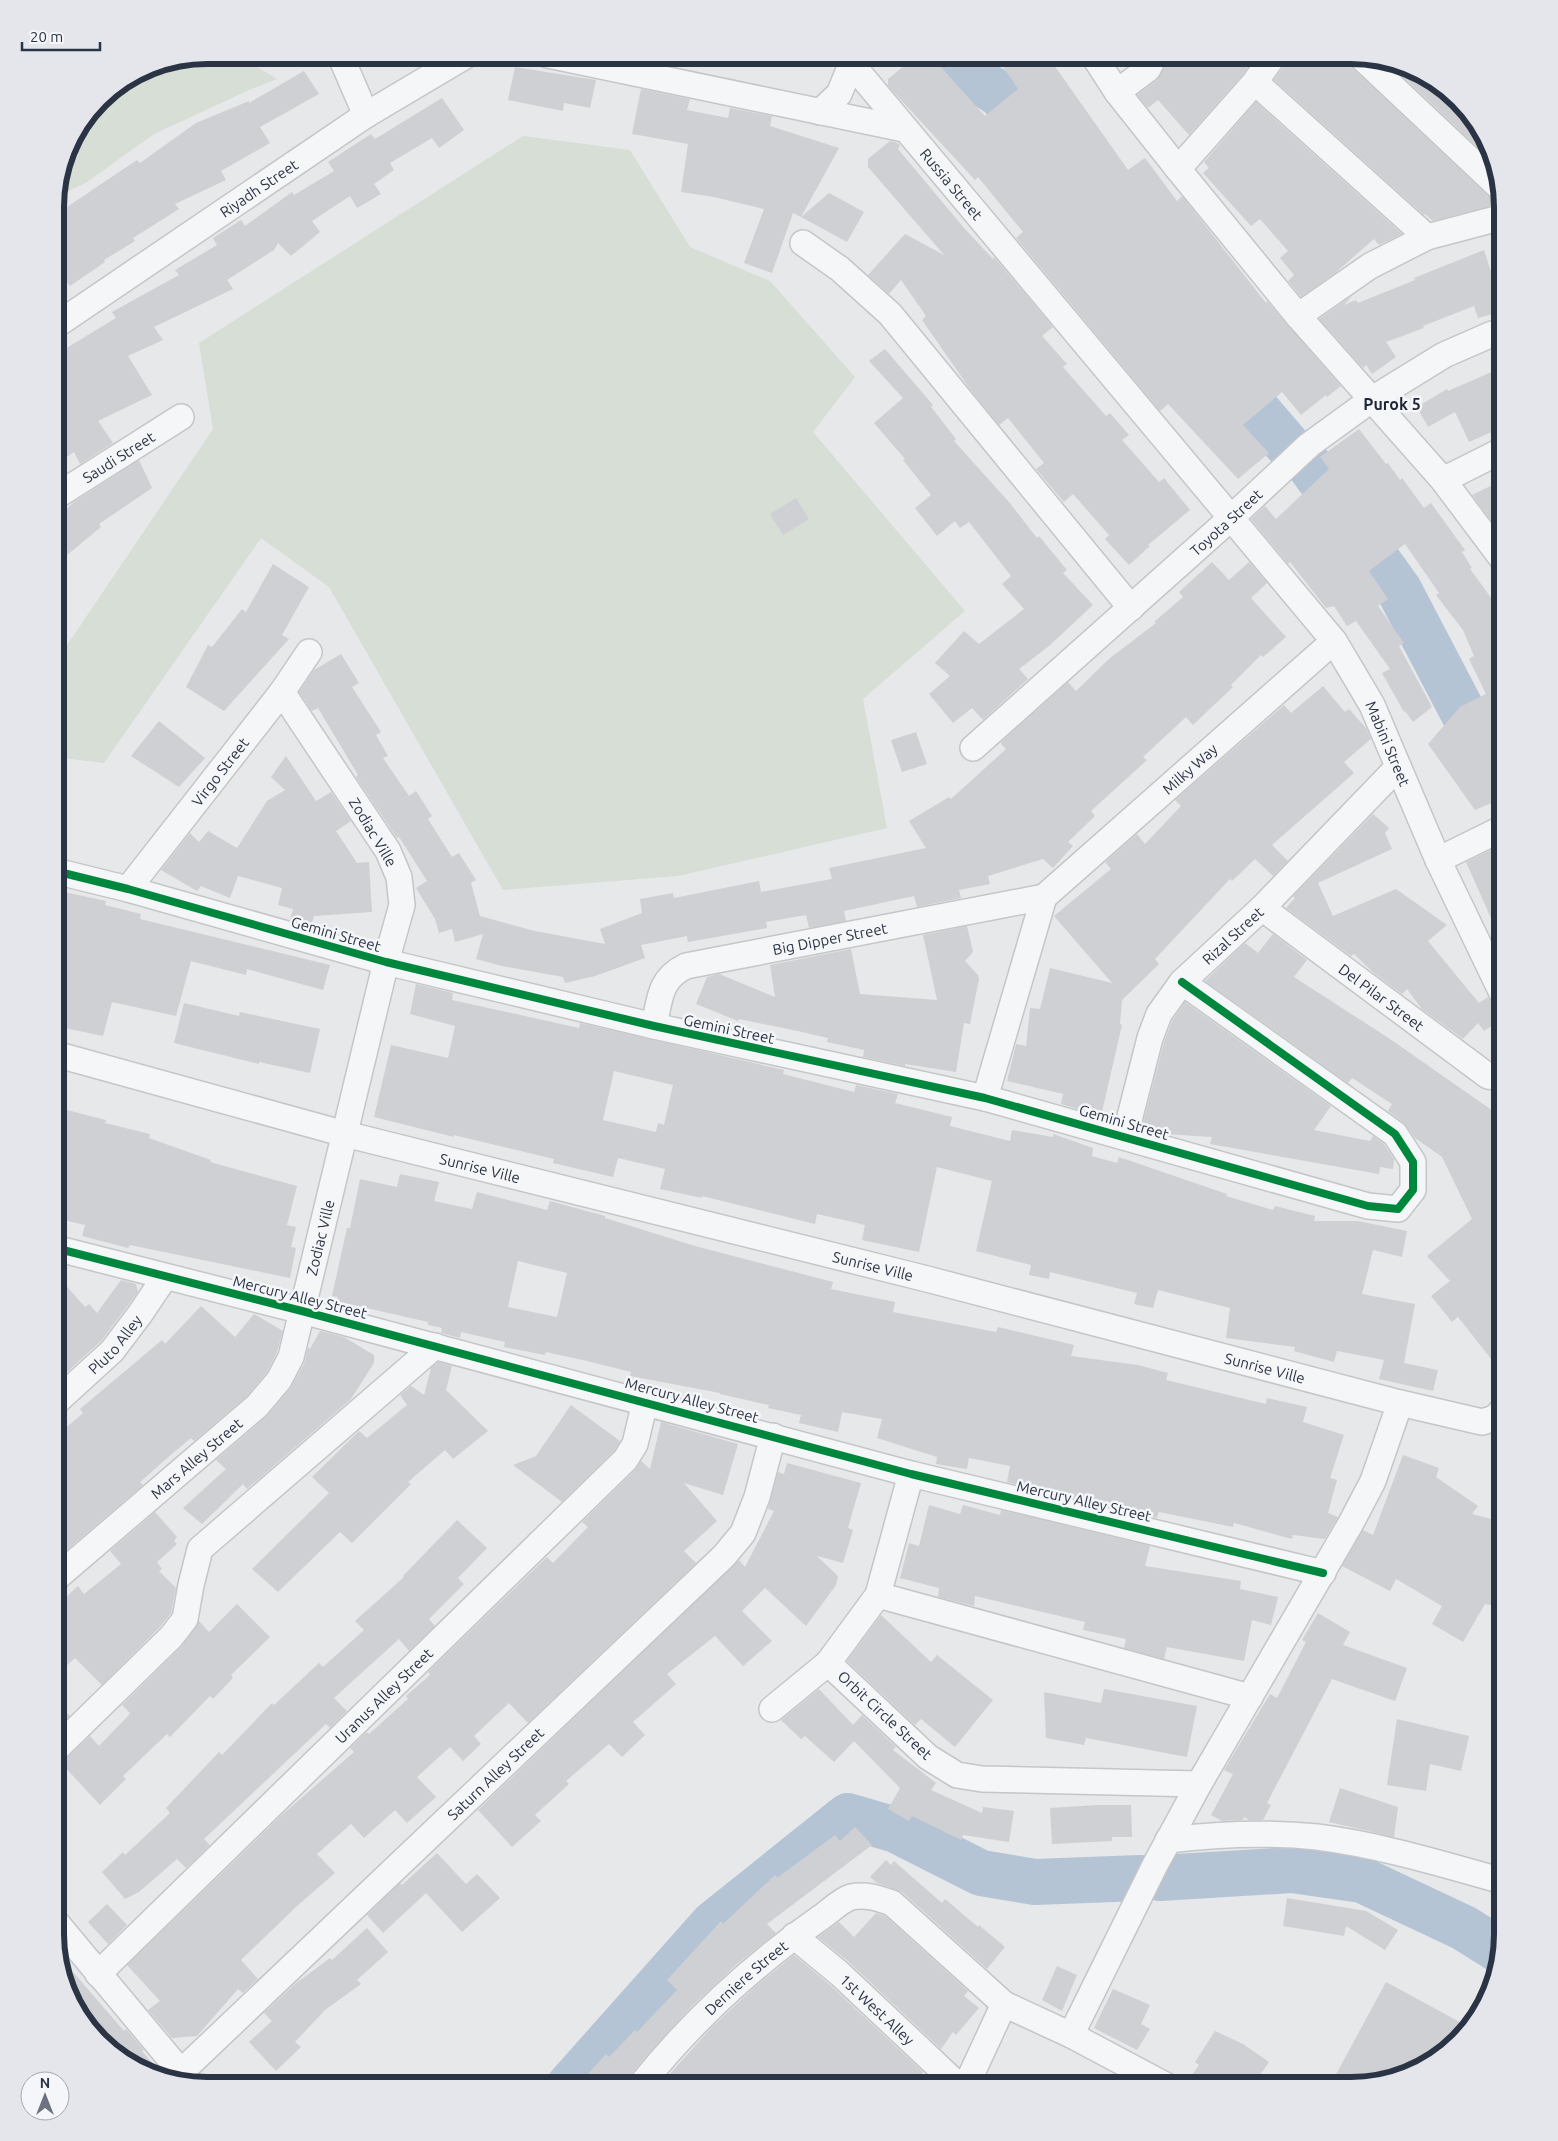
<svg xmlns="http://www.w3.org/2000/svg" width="1558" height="2141" font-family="Ubuntu,sans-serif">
	<rect width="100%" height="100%" fill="#e6e8ea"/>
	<!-- green -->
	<path fill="#d6ded6" d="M207 55C236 55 253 64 277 79L249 90 154 134 87 182 55 198 71 139 106 93 149 66Z
		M523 136 630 150 690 247 770 281 855 377 813 432 965 611 863 699 887 828 678 876 503 890 329 587 261 538 104 763 55 757V663L213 429 199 343Z"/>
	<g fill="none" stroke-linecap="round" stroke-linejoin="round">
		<!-- river -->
		<path stroke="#b4c4d5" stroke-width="46" d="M938 55 1001 95 1043 152
			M1217 363 1289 447
			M1310 466 1399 590 1490 764
			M1160 1878 1292 1870 1362 1880 1464 1928 1499 1950
			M569 2086 713 1924 848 1816 896 1830 981 1873 1035 1882 1140 1878"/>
	</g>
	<!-- building -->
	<path fill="#ced0d3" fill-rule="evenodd" d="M917 55H930L985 116 1018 89 995 55H1047L1128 170 1145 158 1177 201 1182 196 1266 303 1267 301 1341 386 1327 397 1326 395 1301 415 1282 392 1243 425 1269 453 1238 479 1168 404 1160 411 1016 238 1023 232 978 177 975 180 888 86V79Z
		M1171 55H1256L1244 73 1189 135 1158 100 1148 108 1137 95 1157 80Z
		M1288 55H1345L1349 65 1487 195 1493 199H1501L1502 203 1433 221 1425 214 1424 215 1274 80 1286 63Z
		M1390 64 1427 75 1483 131 1490 159Z
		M515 67 596 80 590 108 564 103 563 111 508 100Z
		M304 71 319 94 260 127 270 143 221 171 226 180 175 204 179 209 133 238 135 241 104 260 105 262 70 286 55 268V215L137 160 140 163 196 123 249 101V103Z
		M641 89 690 99 687 110 728 118 730 108 772 116 770 126 839 148 801 217 793 213 772 273 744 263 764 209 714 197 681 192 688 144 632 134Z
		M442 98 464 130 439 148 432 138 390 163 394 170 374 184 381 194 357 208 350 196 312 221 320 232 291 256 278 243 274 250 227 280 233 289 154 327 163 340 128 356 152 395 98 421 113 443 80 464 74 452 55 465V355L116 318 112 312 179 275 175 270 217 245 213 238 241 220 245 226 292 192 294 195 334 171 328 162 371 134 375 139Z
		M1256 102 1402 234 1379 245 1374 239 1335 273 1301 297 1288 281 1294 275 1280 258 1288 251 1260 219 1251 226 1203 173 1209 168 1204 162Z
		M890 141 898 143 900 145 898 149 964 228 993 259 994 257 1053 327 1042 336 1067 364 1063 367 1106 416 1110 413 1129 435 1122 440 1159 482 1164 478 1190 510 1148 545 1150 546 1129 565 1105 539 1109 535 1073 494 1064 502 1036 469 1044 463 1008 418 999 425 970 389 922 320 926 316 901 280 889 294 868 275 905 234 944 255 868 167V159Z
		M829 193 864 212 847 242 801 217Z
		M1484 250 1493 278 1503 275V311L1478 318 1474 306 1423 326 1424 328 1386 342 1396 357 1372 374 1366 365 1363 368 1319 319 1352 296 1344 305 1356 300 1358 303 1415 280 1414 278Z
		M885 349 933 405 931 407 956 439 954 441 1009 502 1037 538 1039 536 1067 570 1063 573 1093 605 1049 646 1019 669 1028 679 983 720 972 708 953 723 929 694 950 676 935 663 964 631 979 644 1024 609 1002 584 1011 576 969 522 960 528 955 521 937 536 915 508 931 495 903 460 905 459 874 423 903 398 869 361Z
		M1503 367V427L1469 442 1455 412 1428 427 1417 407 1447 389 1448 391Z
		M1359 429 1386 464 1388 463 1400 480 1402 478 1424 508 1431 503 1465 550 1462 552 1472 568 1470 569 1503 614V798L1475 810 1428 744 1460 707 1486 694 1469 659 1474 656 1463 630 1436 595 1439 593 1405 544 1369 571 1388 599 1378 606 1404 643 1399 646 1432 707 1413 722 1405 711 1404 712 1382 673 1390 669 1356 621 1347 626 1334 606 1326 608 1290 562 1288 564 1251 519 1265 506 1276 519 1329 469 1320 457Z
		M139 460 152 488 99 524 101 527 67 555 55 546V520L74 502Z
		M1503 480V536L1472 495Z
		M796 498 809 519 783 535 770 514Z
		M1212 562 1229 580 1249 562 1267 583 1251 598 1286 637 1263 657 1261 655 1231 685 1233 687 1193 725 1186 717 1143 757 1147 760 1091 811 1095 816 1068 842 1073 846 1053 868 1043 859 988 876 990 884 959 890 961 898 917 907 914 896 844 911 846 921 809 928 806 915 766 922 767 928 688 942 687 936 641 945 645 958 595 976 565 983 563 977 502 966 476 959 483 934 455 942 452 929 439 933 435 919 416 888 427 881 399 837 397 838 356 777 358 775 318 708 312 711 299 692 314 670 341 654 359 683 352 687 381 732 376 735 388 756 383 758 409 796 416 791 432 816 428 819 452 857 459 853 476 880 471 883 480 916 535 931 605 944 600 929 642 913 640 899 673 893 674 898 759 881 761 892 832 879 829 868 926 848 909 821 949 797 951 799 1006 749 1001 744V742L1068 682 1076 691 1110 658 1156 623 1154 622 1183 597 1179 592Z
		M273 564 309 587 282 635 289 639 224 711 186 687 208 645 212 647 242 609 246 612Z
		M1323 686 1345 712 1349 709 1366 728 1371 739 1344 762 1354 773 1272 845 1288 861 1273 876 1255 859 1232 881 1230 879 1155 959 1159 964 1122 1000 1120 1024 1122 1025 1101 1116 1061 1104 1063 1094 1007 1081 1016 1044 1026 1046 1030 1008 1040 1009 1050 968 1112 983 1054 916 1111 869 1105 862 1137 834 1145 844 1181 806 1175 800 1284 705 1291 713Z
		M159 721 205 758 179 787 131 756Z
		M916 732 927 764 902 772 891 740Z
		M286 756 316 801 331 792 351 821 336 831 357 863 369 862 372 912 314 916 311 926 290 920 293 909 278 905 282 888 238 876 230 898 201 886 197 891 161 870 190 833 199 842 208 831 237 848 267 801 285 790 271 777Z
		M1373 814 1389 828 1385 833 1392 849 1318 883 1333 916 1396 889 1447 925 1428 941 1479 1003 1488 997 1495 1007 1503 1009V1018L1484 1031 1478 1023 1463 1039 1422 1009 1407 989 1402 994 1375 974 1354 954 1351 956 1286 908 1295 898 1293 896Z
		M1503 844V945L1466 862Z
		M55 890 106 901 105 905 141 914 140 919 330 965 323 990 247 969 246 975 191 961 176 1016 112 1002 103 1036 55 1026Z
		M967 926 973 952 965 961 978 975 979 979 970 1024 964 1023 956 1072 905 1064V1066L863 1057 864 1050 827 1042 828 1038 802 1032 739 1019 738 1021 696 1004 707 977 719 974 775 997 770 965 851 949 860 994 937 1000 923 935Z
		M1273 934 1307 960 1294 977 1390 1039 1503 1118V1252L1495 1258 1503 1270V1374L1458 1317 1452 1322 1431 1296 1450 1281 1427 1256 1472 1219 1442 1157 1415 1138 1404 1123 1388 1111 1392 1104 1352 1078 1348 1083 1205 981 1245 943 1258 953Z
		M416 984 453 993 452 1000 579 1028 580 1023 728 1057 784 1070 783 1074 854 1092 856 1085 898 1094 895 1103 952 1117 950 1126 1010 1141 1012 1130 1053 1137V1134L1093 1148 1092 1156 1117 1163 1119 1157 1227 1194 1226 1196 1273 1210 1275 1206 1315 1216 1314 1221H1358L1407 1231 1402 1257 1373 1250 1362 1294 1415 1304 1404 1363 1438 1370 1433 1391 1379 1379 1384 1360 1337 1351 1334 1362 1294 1351 1295 1347 1226 1338 1230 1308 1158 1290 1153 1308 1134 1304 1137 1293 1050 1272 1049 1279 1029 1275 1031 1265 976 1251 992 1181 937 1167 919 1252 862 1240 865 1225 844 1220 817 1214 815 1224 702 1196V1198L660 1189 665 1169 618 1158 613 1177 553 1163 554 1159 454 1135V1137L374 1117 391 1045 448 1058 455 1026 410 1014ZM614 1071 673 1085 664 1125 658 1123 656 1132 603 1120Z
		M1185 1002 1331 1106 1314 1130 1370 1141 1373 1136 1384 1144 1394 1159 1393 1169 1380 1167 1379 1174 1339 1167 1210 1144 1212 1137 1165 1134 1142 1127 1164 1042 1172 1021Z
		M184 1003 239 1016 240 1012 320 1029 310 1073 259 1062V1064L174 1043Z
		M55 1107 106 1120 105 1123 150 1134 149 1138 211 1160 210 1162 297 1186 287 1225 296 1227 291 1247 296 1248 290 1278 130 1245 128 1248 82 1236 85 1225 55 1218Z
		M400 1174 439 1182 434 1201 472 1209 477 1192 547 1210 550 1201 605 1216V1218L695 1246 833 1282 831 1289 895 1302 893 1312 996 1332 998 1327 1074 1345 1071 1356 1138 1365 1168 1373 1166 1380 1266 1404 1267 1398 1307 1407 1303 1422 1344 1435 1330 1478 1337 1480 1328 1513 1338 1517 1325 1539 1293 1535 1292 1539 1234 1523 1233 1527 1159 1512 1157 1518 1007 1482 1010 1466 969 1458 967 1469 936 1464 937 1457 877 1438 882 1419 842 1412 838 1432 799 1423 801 1415 768 1408 769 1405 720 1394V1393L630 1376 631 1372 587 1361 546 1352 545 1355 504 1347 505 1342 461 1332 460 1338 441 1333 442 1328 428 1325V1322L336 1301 338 1297 332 1296 347 1228H350L360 1179 397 1187ZM518 1261 567 1273 557 1317 508 1307Z
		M55 1273 85 1307 89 1304 97 1313 121 1280 136 1284 138 1292 101 1341 56 1382Z
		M201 1306 235 1337 254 1314 283 1331 277 1352 267 1372 247 1396 194 1441 191 1438 173 1453 140 1482 143 1485 55 1560V1437L83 1413 80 1409 162 1340 165 1344Z
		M320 1331 344 1337 374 1355V1363L351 1399 247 1489 243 1484 202 1524 183 1508 226 1469 216 1460 266 1417 290 1389 304 1364 308 1347 310 1349Z
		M438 1362 452 1366 446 1390 488 1431 453 1459 445 1450 408 1482 411 1484 352 1543 340 1532 278 1592 252 1569 329 1493 312 1477 359 1431 367 1438 407 1405 400 1395 411 1386 424 1395 431 1368Z
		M571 1405 620 1441 614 1451 562 1502 513 1465 536 1456Z
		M661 1422 738 1444 723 1495 684 1483 717 1521 684 1551 696 1563 528 1723 509 1703 474 1736 481 1744 463 1761 450 1747 417 1777 436 1797 407 1823 395 1810 364 1838 351 1824 317 1854 335 1873 297 1906 241 1960 258 1979 243 1993 238 1989 197 2036 172 2038 148 2010 160 2001 127 1965 283 1814 354 1752 350 1748 367 1732 369 1734 408 1699 406 1696 430 1675 428 1672 547 1557 553 1563 588 1527 582 1522 635 1470 641 1461 650 1469Z
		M1403 1455 1439 1468 1436 1477 1478 1506 1472 1514 1503 1522V1607L1485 1604 1463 1642 1432 1624 1442 1606 1396 1579 1390 1591 1342 1566 1363 1530 1373 1535Z
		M787 1463 861 1483 848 1528 853 1530 843 1563 817 1556 838 1576 836 1585 806 1626 765 1588 742 1611 772 1641 743 1666 715 1636 667 1674 676 1684 633 1722 645 1735 622 1757 609 1744 566 1781 569 1784 535 1815 541 1821 512 1847 478 1810 739 1560 745 1567 774 1511 768 1509 778 1472 784 1474Z
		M929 1505 960 1514 963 1505 1000 1515 1001 1510 1150 1546 1145 1566 1241 1581 1240 1589 1278 1597 1271 1625 1252 1620 1244 1661 1167 1647 1164 1659 1124 1648 1126 1639 1083 1630 1085 1622 975 1596 974 1606 938 1597 939 1588 900 1578 909 1543 919 1546Z
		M155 1512 177 1537 174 1541 177 1544 157 1562 162 1569 159 1571 176 1588 171 1613 160 1627 102 1685 75 1658 55 1676V1607L78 1586 84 1594 121 1564 110 1551Z
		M457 1520 487 1548 458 1578 464 1584 429 1619 435 1626 409 1651 399 1639 334 1698 347 1711 330 1728 326 1724 204 1839 210 1845 186 1868 177 1859 139 1892 125 1899 102 1872 123 1852 125 1855 170 1813 166 1808 219 1752 222 1755 272 1703 274 1705 319 1663 323 1667 364 1630 355 1621 404 1577 403 1576Z
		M237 1604 270 1637 231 1675 233 1678 213 1699 210 1696 170 1737 167 1734 123 1776 126 1779 100 1805 61 1763 90 1736 99 1746 128 1716 130 1713 122 1705 181 1647 199 1621 209 1632Z
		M1318 1613 1350 1632 1343 1645 1407 1668 1395 1701 1332 1679 1267 1803 1271 1805 1263 1820H1249L1244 1817 1243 1820 1222 1821 1211 1815 1233 1774 1224 1770 1270 1694 1277 1698 1306 1642 1302 1640Z
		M881 1615 931 1662 937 1655 993 1700 955 1747 921 1719 915 1725 847 1661Z
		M819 1689 853 1725 862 1715 896 1747 893 1750 936 1783 931 1790 982 1813 983 1807 1014 1811 1009 1842 963 1835 961 1840 912 1816 909 1821 888 1809 900 1788 854 1741 834 1762 805 1736 801 1739 781 1720Z
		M1104 1689 1197 1706 1187 1757 1086 1738 1084 1745 1046 1738 1044 1692 1101 1703Z
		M55 1700 70 1716 55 1730Z
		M1397 1719 1469 1736 1461 1771 1430 1764 1426 1791 1387 1785Z
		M1340 1788 1398 1807 1394 1837 1329 1822Z
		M1097 1805H1131L1132 1837H1112V1841L1052 1844 1050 1808Z
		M855 1827 872 1845 767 1924 776 1933 737 1964 691 2007 649 2053 629 2077 626 2086H577L606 2054 609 2057 635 2030 637 2032 677 1990 667 1980 721 1921 723 1924 775 1875 777 1878 835 1835 840 1841Z
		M437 1853 466 1884 477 1874 500 1898 462 1932 426 1893 383 1933 367 1915 400 1883 402 1885Z
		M886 1860 891 1865 894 1861 942 1903 945 1899 978 1927 979 1925 1005 1947 987 1969 902 1892 877 1883 870 1877Z
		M1287 1898 1366 1911 1398 1930 1385 1950 1346 1926 1344 1936 1283 1926Z
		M107 1904 127 1925 108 1944 88 1922Z
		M876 1913 885 1916 968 1991 964 1996 979 2008 956 2035 953 2032 941 2049 850 1963 818 1937 839 1922 854 1937Z
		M367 1928 388 1952 357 1980 361 1984 325 2010 295 2042 301 2047 276 2071 249 2042 272 2021 264 2013 295 1984 330 1958 332 1960Z
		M794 1955 830 1985 923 2072 913 2086H659L712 2027 756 1986Z
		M61 1958 124 2031 126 2029 144 2050 142 2051 158 2070 157 2073 131 2066 75 2010Z
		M1057 1966 1077 1975 1062 2011 1042 2000Z
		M1386 1982 1467 2026 1427 2066 1351 2086H1344L1333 2080Z
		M1113 1989 1150 2005 1141 2024 1150 2029 1137 2050 1094 2028Z
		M1215 2031 1243 2044 1269 2062 1252 2086H1201L1190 2078 1199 2065 1195 2062Z"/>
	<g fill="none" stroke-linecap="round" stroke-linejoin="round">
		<!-- minor casing -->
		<g stroke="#c4c6c8" stroke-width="28">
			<g id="minor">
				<path d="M340 55 366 115"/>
				<path d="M548 55 904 129"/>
				<path id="s1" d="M844 55 1334 641 1372 705 1438 860 1503 995"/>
				<path d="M1093 55 1117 92 1178 169 1298 316 1443 480 1503 560"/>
				<path d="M1359 55 1497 185"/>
				<path d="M1255 82 1274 55"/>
				<path d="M1117 92 1148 69 1155 55"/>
				<path d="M820 112 839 94 851 65"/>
				<path d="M1178 169 1255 82 1427 237"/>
				<path d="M803 243 840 269 890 314 1131 608"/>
				<path d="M1298 316 1370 266 1427 237 1503 217"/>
				<path id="s2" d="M55 326 366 115 467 55"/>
				<path d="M1443 480 1503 450"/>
				<path id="s3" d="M55 497 181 417"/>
				<path id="s4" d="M973 748 1231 518 1309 445 1371 400 1444 355 1492 334 1503 332"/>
				<path d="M1438 860 1503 828"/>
				<path d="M55 871 128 889 386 962 654 1026 985 1098 1368 1206 1398 1209 1413 1190V1162L1395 1134 1182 982"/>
				<path id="s5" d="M128 889 282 692 309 652"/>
				<path id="s6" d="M1044 897 1334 641"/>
				<path id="s7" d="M1262 908 1488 1076 1503 1078"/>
				<path id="s8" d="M654 1026C660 999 659 979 686 966L1044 897"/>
				<path id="s9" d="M55 1054 345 1134 927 1279 1400 1403 1482 1422 1495 1418 1503 1409"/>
				<path d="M985 1098 1044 897"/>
				<path id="s10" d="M1125 1136 1150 1038 1159 1014 1182 982 1262 908 1398 767"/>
				<path d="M55 1248 302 1311 911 1474 1323 1573"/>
				<path id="s11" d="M55 1403 112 1351 140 1314 165 1277"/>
				<path id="s12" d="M55 1579 257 1406 279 1380 291 1357 386 962 402 905 399 877 388 851 282 692"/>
				<path d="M878 1595 911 1474"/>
				<path d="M772 1709 828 1663"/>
				<path d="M55 1750 171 1637 185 1619 191 1585 200 1549 435 1346"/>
				<path d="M1199 1784 982 1779 957 1775 928 1757 828 1663 878 1595 1250 1697"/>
				<path d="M1168 1840C1218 1834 1267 1832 1317 1837 1380 1845 1442 1864 1503 1881"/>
				<path d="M55 1921 181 2072"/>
				<path id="s13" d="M794 1936 840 1974 959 2086"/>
				<path id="s14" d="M98 1974 625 1460 635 1444 645 1402"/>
				<path d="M1071 2035 1155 1865 1199 1784 1351 1523 1373 1481 1400 1403"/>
				<path id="s15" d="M170 2078 181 2072 724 1556 743 1533 757 1497 773 1436"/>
				<path id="s16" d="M640 2086C691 2022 753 1965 820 1918 829 1912 841 1900 851 1897 866 1894 878 1898 892 1903L1004 2004 1071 2035 1167 2086"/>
				<path d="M966 2086 1004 2004"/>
			</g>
		</g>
		<!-- minor -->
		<use href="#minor" stroke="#f5f6f7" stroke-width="25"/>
		<!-- cycleway casing -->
		<g stroke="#f4f6f9" stroke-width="11">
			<path id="cycleway" d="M55 871 128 889 386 962 654 1026 985 1098 1368 1206 1398 1209 1413 1190V1162L1395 1134 1182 982
				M55 1248 302 1311 911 1474 1323 1573"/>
		</g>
		<!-- cycleway -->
		<use href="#cycleway" stroke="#00873e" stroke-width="8"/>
	</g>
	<g text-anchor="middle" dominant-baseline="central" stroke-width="5" stroke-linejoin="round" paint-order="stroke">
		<!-- street labels -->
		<g font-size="15" fill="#2b3445" stroke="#f4f6f9">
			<text stroke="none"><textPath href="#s1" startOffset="168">Russia Street</textPath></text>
			<text stroke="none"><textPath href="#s2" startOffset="246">Riyadh Street</textPath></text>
			<text stroke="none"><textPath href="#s3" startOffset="75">Saudi Street</textPath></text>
			<text stroke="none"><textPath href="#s4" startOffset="339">Toyota Street</textPath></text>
			<text stroke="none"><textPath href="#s1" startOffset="880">Mabini Street</textPath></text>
			<text stroke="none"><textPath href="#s6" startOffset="194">Milky Way</textPath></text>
			<text stroke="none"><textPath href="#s5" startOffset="149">Virgo Street</textPath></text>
			<text transform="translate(373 832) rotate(59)">Zodiac Ville</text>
			<text transform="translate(336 934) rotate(16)">Gemini Street</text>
			<text stroke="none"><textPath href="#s10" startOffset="235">Rizal Street</textPath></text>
			<text stroke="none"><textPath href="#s8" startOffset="218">Big Dipper Street</textPath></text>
			<text stroke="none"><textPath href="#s7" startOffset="149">Del Pilar Street</textPath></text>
			<text transform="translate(729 1029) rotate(12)">Gemini Street</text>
			<text transform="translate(1124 1122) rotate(16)">Gemini Street</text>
			<text stroke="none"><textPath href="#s9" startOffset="440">Sunrise Ville</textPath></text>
			<text stroke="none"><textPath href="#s12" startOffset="449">Zodiac Ville</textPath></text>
			<text stroke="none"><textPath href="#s9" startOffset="845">Sunrise Ville</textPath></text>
			<text transform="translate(300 1297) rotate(14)">Mercury Alley Street</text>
			<text stroke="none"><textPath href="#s11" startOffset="84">Pluto Alley</textPath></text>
			<text stroke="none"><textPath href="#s9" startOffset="1250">Sunrise Ville</textPath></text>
			<text transform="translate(692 1400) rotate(15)">Mercury Alley Street</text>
			<text stroke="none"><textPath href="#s12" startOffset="186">Mars Alley Street</textPath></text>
			<text transform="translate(1084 1501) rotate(13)">Mercury Alley Street</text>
			<text stroke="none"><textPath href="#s14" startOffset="399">Uranus Alley Street</textPath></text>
			<text transform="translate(885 1715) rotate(43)">Orbit Circle Street</text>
			<text stroke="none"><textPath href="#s15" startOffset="446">Saturn Alley Street</textPath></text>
			<text stroke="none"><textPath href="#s16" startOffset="152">Derniere Street</textPath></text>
			<text stroke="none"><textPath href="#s13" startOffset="111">1st West Alley</textPath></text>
		</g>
		<!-- neighbourhood labels -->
		<g font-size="16" font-weight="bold" fill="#1d2536" stroke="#f4f6f9">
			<text x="1392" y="404">Purok 5</text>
		</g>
	</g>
	<!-- crop -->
	<path d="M0 0H1558V2141H0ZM207 64H1351A143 143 0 0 1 1494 207V1934A143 143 0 0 1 1351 2077H207A143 143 0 0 1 64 1934V207A143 143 0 0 1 207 64Z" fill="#e4e6eb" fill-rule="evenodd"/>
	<path fill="none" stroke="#2b3445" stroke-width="6" d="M207 64H1351A143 143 0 0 1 1494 207V1934A143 143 0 0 1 1351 2077H207A143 143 0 0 1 64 1934V207A143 143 0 0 1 207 64Z"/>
	<!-- north arrow -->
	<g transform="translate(45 2096)"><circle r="24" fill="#f4f6f9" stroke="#a4a8b1"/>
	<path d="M0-4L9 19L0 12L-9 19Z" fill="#6c737f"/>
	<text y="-8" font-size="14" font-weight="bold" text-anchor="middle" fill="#2b3445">N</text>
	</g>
	<!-- scale -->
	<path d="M22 42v8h78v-8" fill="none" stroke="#2b3445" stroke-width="2.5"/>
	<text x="30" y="42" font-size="15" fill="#2b3445" stroke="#f4f6f9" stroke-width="4" paint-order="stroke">20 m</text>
</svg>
